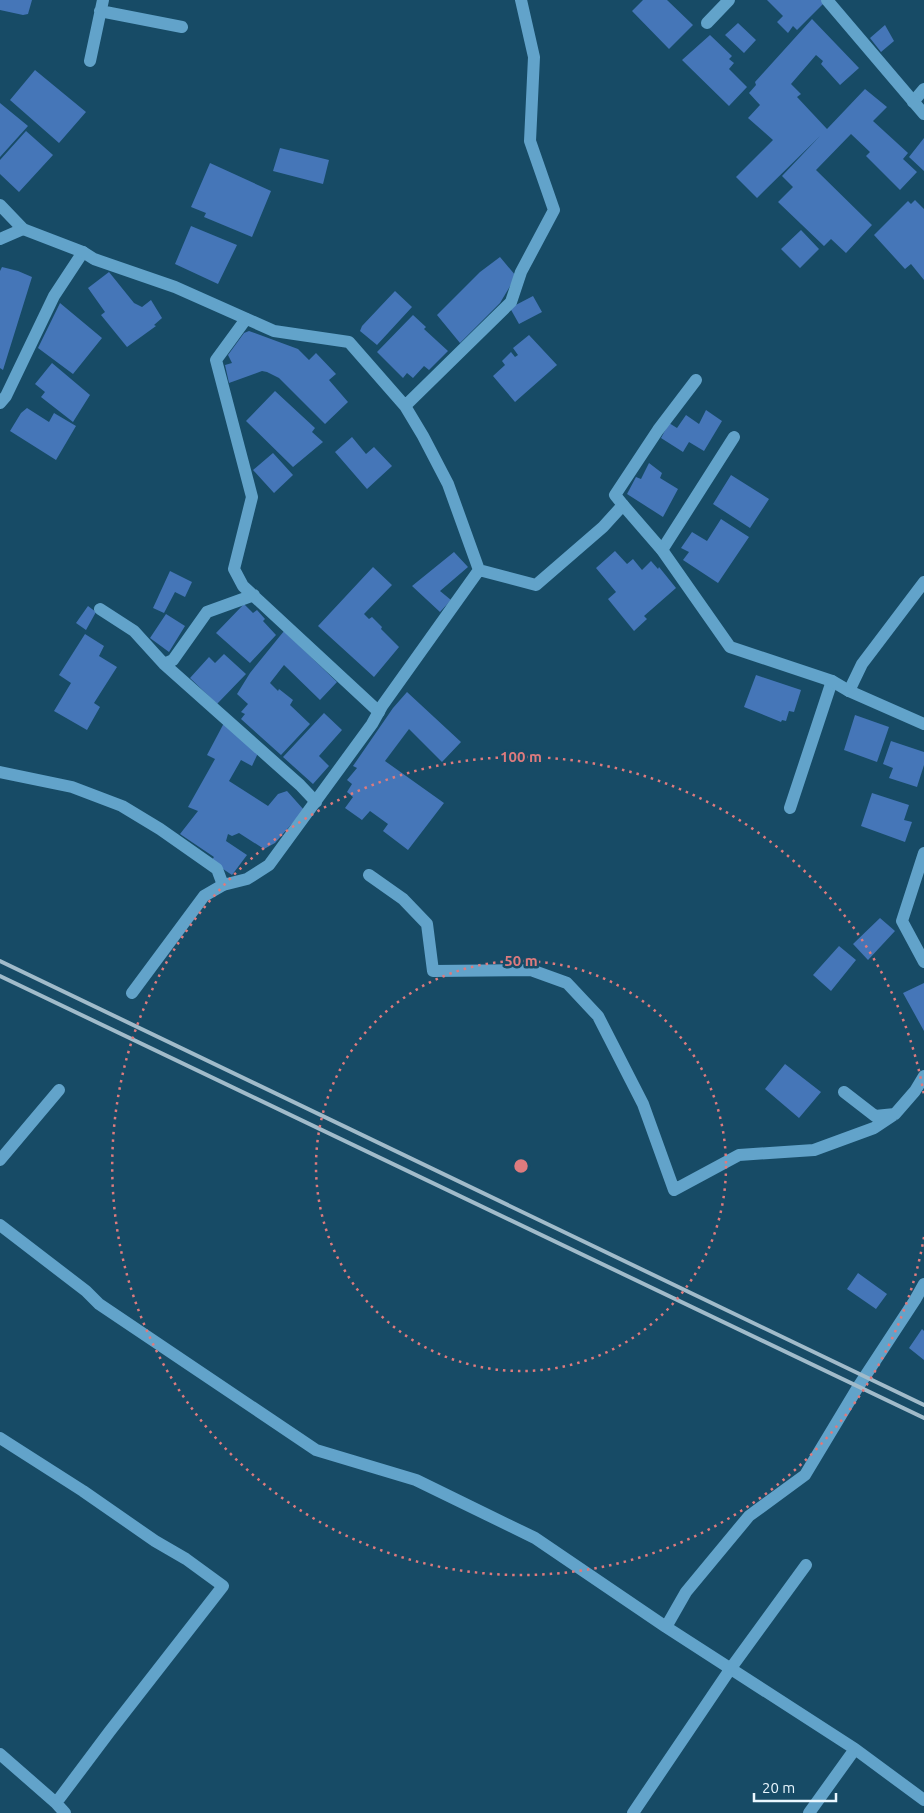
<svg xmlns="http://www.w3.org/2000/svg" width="924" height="1813" font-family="Ubuntu,sans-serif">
	<rect width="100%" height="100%" fill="#174b66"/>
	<!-- building -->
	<path fill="#4576b8" d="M0 0H32L28 14 23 15 0 10Z
		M643 0H667L693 25 669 49 632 11Z
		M767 0H822L825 2 797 30 793 26 788 33 777 22 783 16Z
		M812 19 859 68 840 85 821 64 823 61 816 55 791 84 801 94 797 97 827 129 865 89 887 107 873 121 908 153 903 159 917 172 900 190 866 156 870 152 851 134 816 170 872 225 846 253 831 239 824 246 778 202 793 187 782 176 820 136 757 198 736 177 773 140 748 118 760 105 749 93 756 85 755 82Z
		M738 23 756 40 744 53 725 35Z
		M885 25 894 41 881 52 870 38Z
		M710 35 732 56 729 59 734 63 729 69 747 87 729 106 682 60Z
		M35 70 86 112 59 143 10 100Z
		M0 103 28 126 0 157Z
		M26 131 53 155 19 192 0 174V160Z
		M924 138V171L909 157Z
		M280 148 329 160 323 184 273 171Z
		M210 163 271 191 252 237 204 217 206 213 191 207Z
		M915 200 924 209V280L911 264 905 269 874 235 908 201 911 204Z
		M191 226 237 245 218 284 175 264Z
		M801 230 819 249 800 268 781 249Z
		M500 257 516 276 500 303 460 343 437 315 480 272Z
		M2 267 18 271 32 277 3 370 0 368V271Z
		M109 272 134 303 142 307 151 300 162 318 154 325 156 326 127 347 101 315 105 312 88 288Z
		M395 291 412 307 377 345 360 331 362 326Z
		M533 296 542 312 519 324 510 308Z
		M60 303 102 338 73 374 38 348Z
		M413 315 426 327 424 329 448 351 429 370 424 366 413 378 407 373 403 378 377 352Z
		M249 331 298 349 309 360 316 353 336 374 329 380 348 402 325 424 279 378 267 372 262 371 229 383 225 365 232 363 228 355 244 333Z
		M529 335 557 365 515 402 493 376 505 365 502 361 511 352 515 357 518 355 513 348Z
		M52 363 90 395 73 422 41 397 45 392 35 384Z
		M275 391 315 428 312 432 323 442 293 467 246 421Z
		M27 408 49 422 54 413 76 426 56 460 10 431 21 413Z
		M706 410 722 421 704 451 689 442 683 452 661 438 669 423 677 428 686 415 699 424Z
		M352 437 366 454 374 447 392 466 367 489 335 452Z
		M273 453 293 475 274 493 253 470Z
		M649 463 662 473 660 478 678 489 663 517 627 494 636 477 641 479Z
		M731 475 769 499 750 528 713 504Z
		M721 519 749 537 718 583 683 560 689 552 681 548 692 532 707 541Z
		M615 551 627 564 633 559 642 570 651 561 658 569 659 567 676 588 644 616 647 619 634 631 608 599 616 592 596 568Z
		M454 552 468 567 440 591 451 600 440 612 412 586Z
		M373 567 392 585 364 614 369 619 372 617 382 627 381 629 399 647 374 677 318 626Z
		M170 571 192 582 185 597 175 592 164 613 153 608Z
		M244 604 253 613 257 610 265 619 263 621 276 635 250 663 216 633Z
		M88 606 96 612 86 630 76 623Z
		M166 614 185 626 169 652 150 638Z
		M284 631 337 682 320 700 284 665 270 683 278 691 279 689 293 700 290 705 310 724 281 755 241 719 245 714 241 712 248 704 237 694 250 673Z
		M85 634 104 646 99 656 117 667 94 703 100 707 87 730 54 711 71 683 59 675Z
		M224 654 246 674 217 704 190 678 209 657 215 663Z
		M756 675 801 690 794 712 789 711 786 721 782 720 781 722 744 707Z
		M407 692 461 742 442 762 409 729 385 761 444 803 408 850 383 831 388 824 370 811 362 820 345 808 353 797 347 792 352 784 347 780 357 768 353 766 393 708Z
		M324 713 342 730 319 756 329 766 313 784 283 757Z
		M855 715 889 727 877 762 844 750Z
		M224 723 258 753 252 766 241 760 229 781 268 806 278 794 287 791 304 810 275 843 264 849 239 833 232 836 228 834 226 841 247 855 232 875 211 861 214 857 180 834 198 811 188 807 215 759 207 755Z
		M891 741 924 752V765L917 787 889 778 893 768 883 764Z
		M872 793 909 805 904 820 912 822 905 842 861 826Z
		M880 918 895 931 868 960 853 944Z
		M839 946 856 960 831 991 813 975Z
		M924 983V1031L903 993Z
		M785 1064 821 1092 799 1118 765 1089Z
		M858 1273 887 1294 876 1309 847 1289Z
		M922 1329 924 1331V1360L909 1348Z"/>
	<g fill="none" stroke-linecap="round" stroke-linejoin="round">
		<!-- lane -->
		<path stroke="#62a3ca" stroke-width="12" d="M100 11 182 27
			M90 61 103 0
			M913 102 924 89
			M246 319 216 360 252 497 234 569 243 586 379 712
			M0 403 6 396 54 296 83 252
			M623 505 615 495 658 430 696 380
			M662 550 734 437
			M100 609 134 631 164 664 300 785 316 802
			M164 664 173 660 207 612 254 595
			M849 691 862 664 924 582
			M0 772 72 787 122 806 160 829 217 869 223 885
			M790 808 832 681
			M924 853 902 921 924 962
			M369 875 403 899 427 924 433 971 531 970 567 983 598 1016 643 1104 674 1190 739 1155 814 1150 874 1128 895 1114
			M844 1092 875 1116 895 1114 915 1091 924 1076"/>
		<!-- street -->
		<path stroke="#62a3ca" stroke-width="12" d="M827 0 924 114
			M707 23 729 0
			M0 205 23 229 83 252 94 259 175 287 274 331 349 342 405 406 423 436 448 484 479 570
			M405 406 511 302 521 272 554 210 530 141 534 57 521 0
			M479 570 536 585 603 527 623 505 662 550 730 647 832 681 849 691 924 724
			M132 993 204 896 223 885 247 879 269 865 372 724 382 706 479 570
			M0 1160 59 1090
			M0 1225 86 1291 99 1304 316 1450 416 1480 535 1538 666 1627 855 1749 924 1800
			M0 1438 83 1491 155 1541 186 1559 223 1586 110 1731 56 1803
			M666 1627 686 1592 749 1516 805 1475 858 1387 915 1300 924 1284
			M0 1754 56 1803 65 1813
			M633 1813 731 1668 806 1565
			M809 1813 855 1749"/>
		<!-- secondary -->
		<path stroke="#62a3ca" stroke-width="12" d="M0 239 23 229"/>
		<!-- rail -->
		<path stroke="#a1bbca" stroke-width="4" d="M0 961 924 1405
			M0 976 924 1418"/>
	</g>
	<!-- distance rings -->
	<g fill="none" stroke="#de7b7e" stroke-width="2.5" stroke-dasharray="2.5 5">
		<circle cx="521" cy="1166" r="205"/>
		<path d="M924 1237A409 409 0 1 1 924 1095"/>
	</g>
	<circle cx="521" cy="1166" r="8" fill="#de7b7e" stroke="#174b66" stroke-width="2.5"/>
	<g font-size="15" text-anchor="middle" font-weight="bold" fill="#de7b7e" stroke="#174b66" stroke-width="5" stroke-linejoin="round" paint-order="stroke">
		<text x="521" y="762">100 m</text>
		<text x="521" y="966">50 m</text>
	</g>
	<!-- scale -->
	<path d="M754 1793v8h82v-8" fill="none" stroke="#eaf7ff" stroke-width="2.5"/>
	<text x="762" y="1793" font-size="15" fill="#eaf7ff" stroke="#174b66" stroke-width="4" paint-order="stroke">20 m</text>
</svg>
